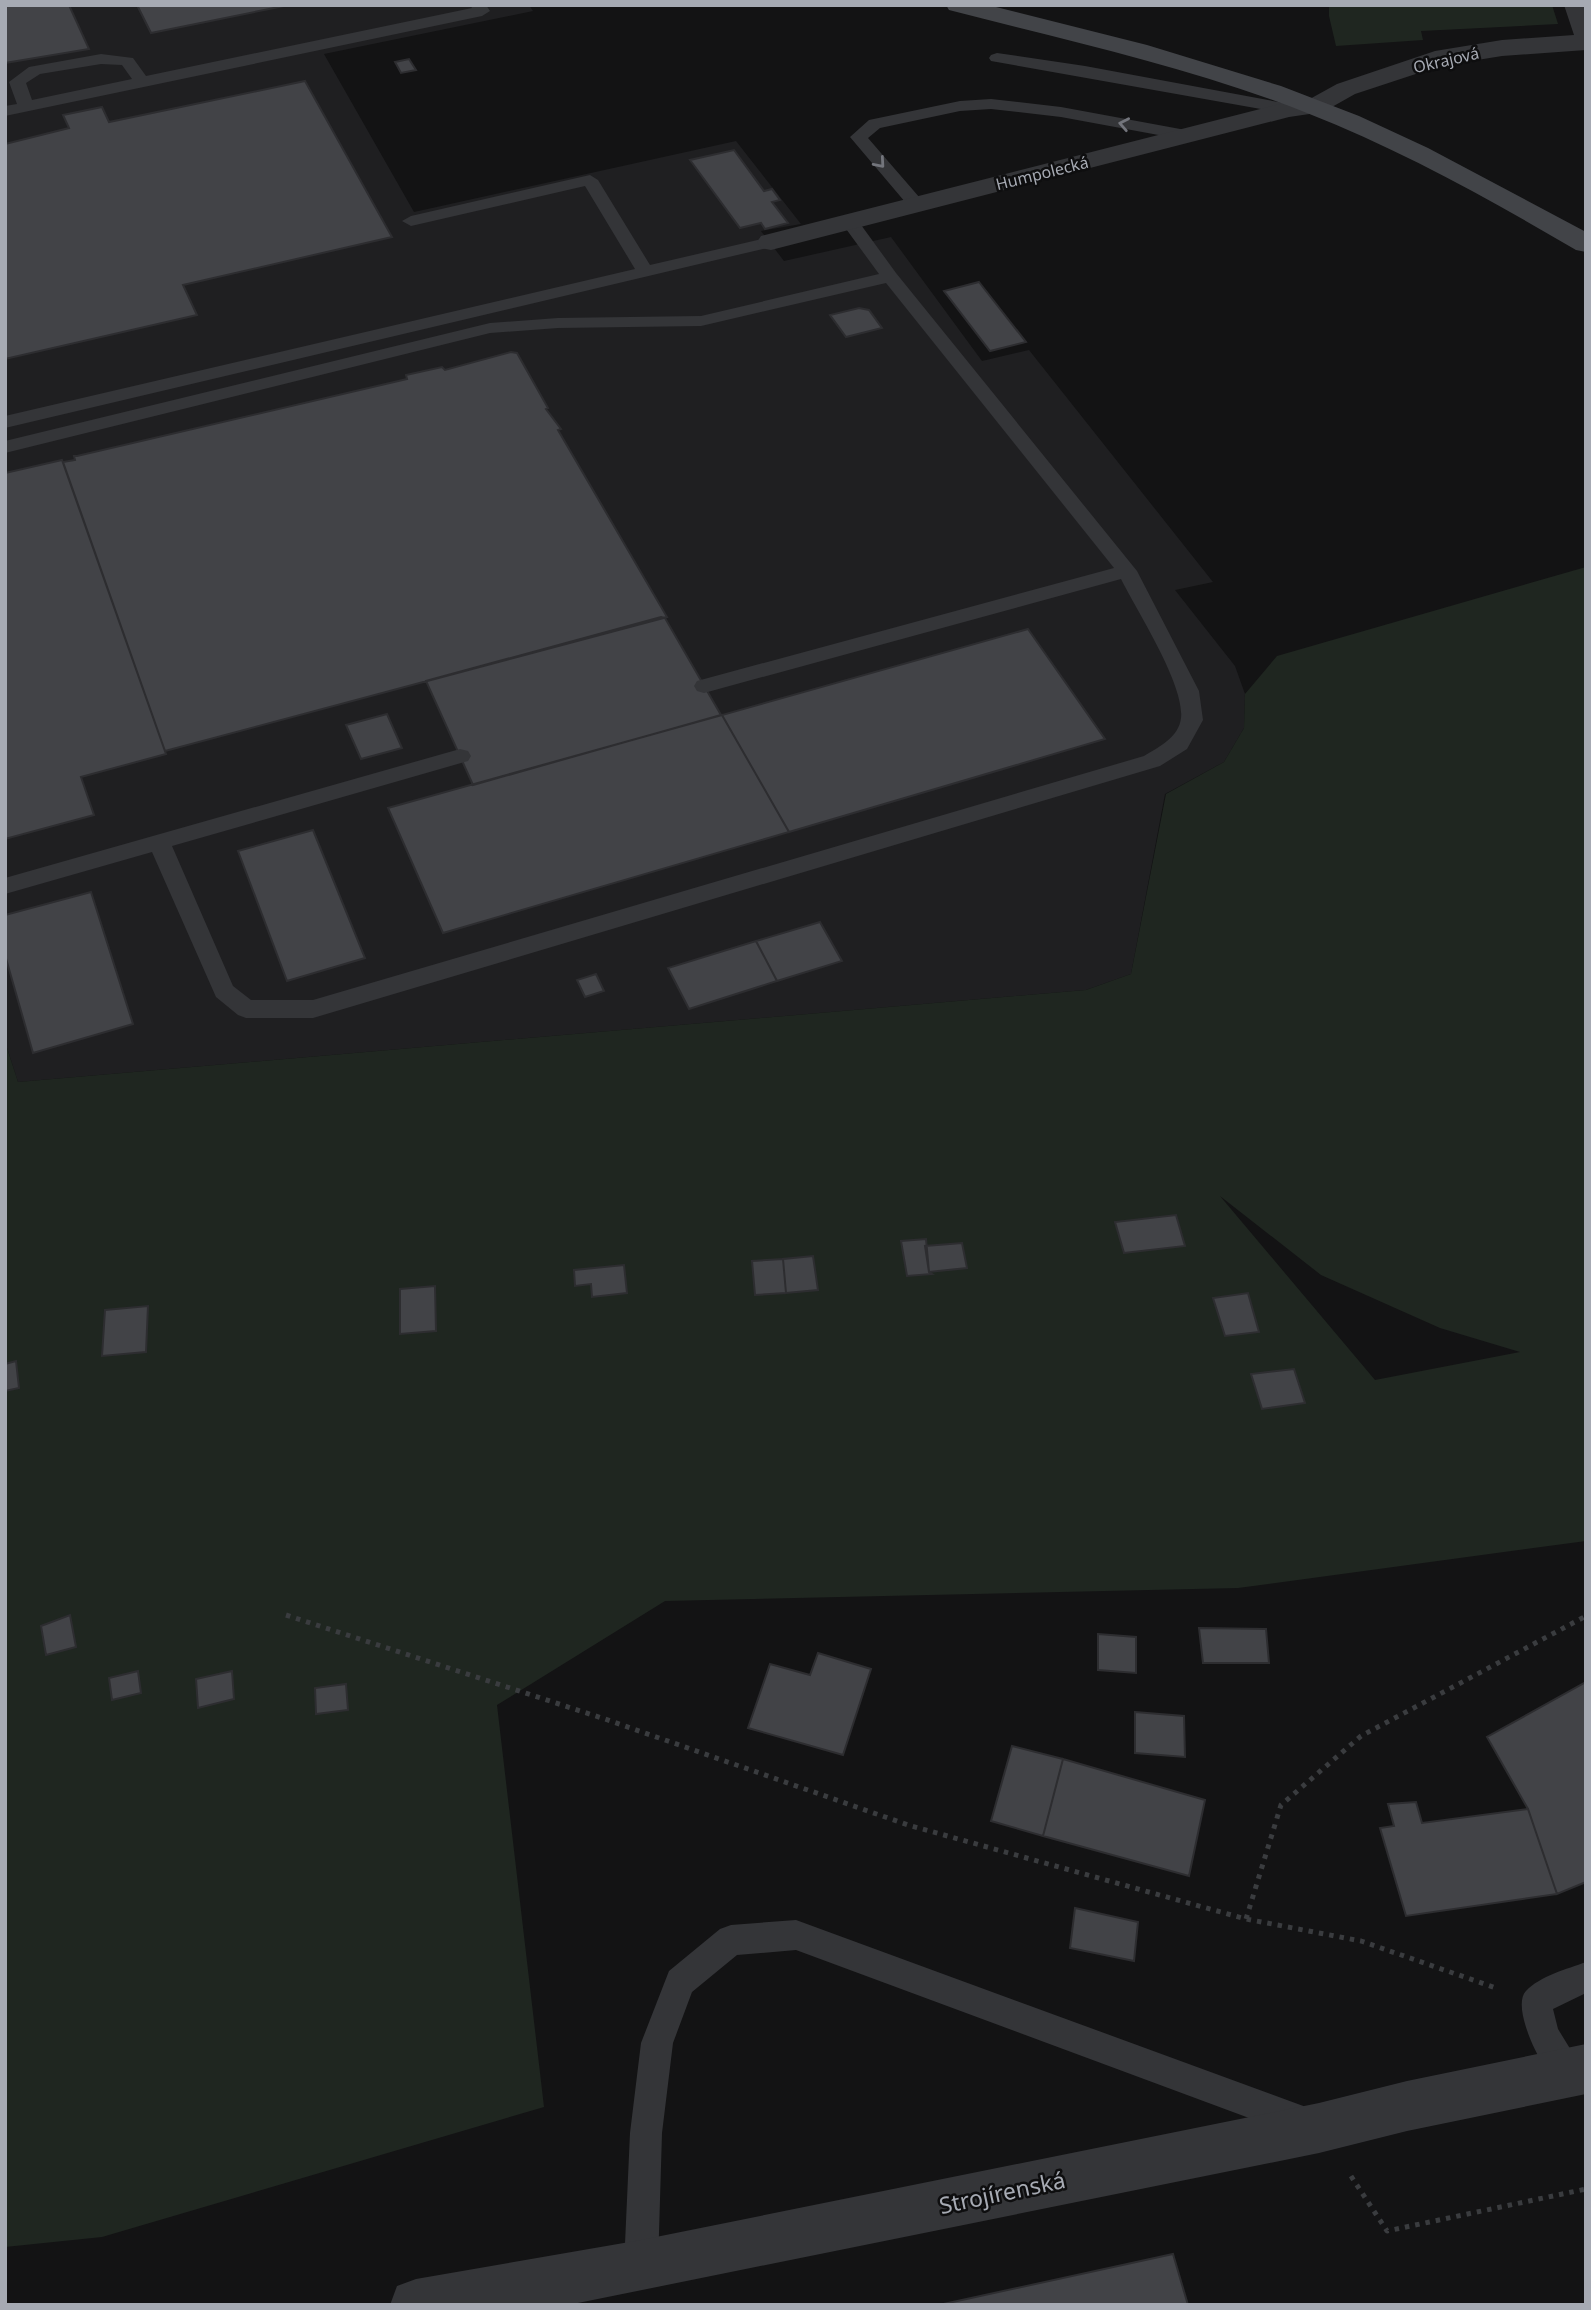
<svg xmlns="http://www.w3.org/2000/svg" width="1591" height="2310" font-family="'Noto Sans',sans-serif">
	<rect width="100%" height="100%" fill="#131314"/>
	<!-- built -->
	<path fill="#1f1f21" d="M5 5H529L533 11 324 54 414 212 736 141 801 224 761 231 784 261 891 237 982 361 1029 350 1213 582 1175 590 1235 666 1245 694 1244 728 1224 762 1165 794 1131 974 1086 990 18 1082 5 1042Z"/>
	<!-- green -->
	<path fill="#1f2620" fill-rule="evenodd" d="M1329 5H1552L1558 24 1421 31 1423 40 1336 46 1329 16Z
		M1586 567V1541L1238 1588 665 1601 497 1705 544 2107 102 2237 5 2247V1042L18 1082 1086 990 1131 974 1166 794 1224 762 1244 728 1245 694 1277 656ZM1220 1196 1321 1275 1440 1328 1520 1352 1375 1380Z"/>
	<!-- building -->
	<path fill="#424347" stroke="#2d2d30" stroke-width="2" d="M5 5H69L89 49 5 63Z
		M137 5H289L151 33Z
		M409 59 416 70 401 73 395 62Z
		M305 81 392 237 183 285 197 315 5 359V144L69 128 63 115 102 107 109 122Z
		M734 150 764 191 772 189 780 200 772 202 788 223 765 229 761 223 740 228 690 160Z
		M979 282 1026 342 990 351 944 291Z
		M859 308 869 310 882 328 846 337 830 315Z
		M511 352 517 353 548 408 546 409 561 429 558 430 667 617 165 751 63 462 75 460 74 456H77L407 379 406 375 442 367 445 370Z
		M62 460 166 754 81 777 94 815 5 839V473Z
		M661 617 665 618 721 715 473 785 426 681Z
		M1028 629 1105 739 789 832 722 715Z
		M387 714 402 748 361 759 346 725Z
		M722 715 789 832 443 933 388 808Z
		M313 830 365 958 287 981 238 851Z
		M91 892 133 1024 33 1053 5 955V915Z
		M820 922 842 961 777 981 756 941Z
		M756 941 777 981 689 1009 668 968Z
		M596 974 604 991 585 997 577 980Z
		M1176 1215 1185 1246 1124 1253 1115 1222Z
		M926 1239 929 1272 932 1274 907 1276 901 1241Z
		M962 1243 967 1268 929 1272 925 1246Z
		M813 1256 818 1290 786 1293 783 1259Z
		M783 1259 786 1293 755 1295 752 1261Z
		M624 1265 627 1293 592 1297 591 1284 575 1286 574 1270Z
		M435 1286 436 1331 400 1334V1289Z
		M1248 1293 1259 1332 1225 1336 1213 1298Z
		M148 1306 146 1352 102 1356 105 1310Z
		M16 1361 19 1388 5 1391V1364Z
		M1294 1369 1305 1403 1262 1409 1251 1374Z
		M70 1615 76 1647 46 1655 41 1626Z
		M1199 1628 1266 1629 1269 1663H1203Z
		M1098 1634 1136 1637V1673L1098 1670Z
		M818 1653 871 1669 843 1755 748 1728 770 1664 810 1675Z
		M138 1671 141 1693 112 1700 109 1678Z
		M232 1671 234 1699 198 1708 196 1679Z
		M1586 1682V1882L1557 1894 1528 1809 1487 1737Z
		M346 1684 348 1710 316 1714 315 1688Z
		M1135 1712 1184 1716 1185 1757 1135 1753Z
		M1012 1746 1063 1759 1043 1836 991 1821Z
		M1063 1759 1205 1800 1189 1876 1043 1836Z
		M1416 1802 1422 1823 1528 1809 1557 1894 1406 1916 1380 1828 1394 1826 1388 1804Z
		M1075 1908 1138 1922 1134 1961 1070 1948Z
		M1173 2254 1188 2305H939Z"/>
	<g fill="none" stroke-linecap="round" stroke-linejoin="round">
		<!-- path -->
		<path stroke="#3a3c3f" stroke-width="5" stroke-dasharray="4.5 6" stroke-linecap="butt" d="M286 1615 602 1718 908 1825 1246 1919 1361 1941 1496 1988
			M1246 1919 1281 1805 1361 1736 1586 1616
			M1351 2176 1387 2231 1586 2189"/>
		<!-- lane -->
		<path fill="#343538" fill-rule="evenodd" d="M470 5H486L490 11 482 16 5 116V106L17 104 9 82 29 67 101 54 133 58 146 76 472 8ZM101 64 122 65 132 79 32 100 26 83 40 74Z
			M997 53 1085 66 1289 104 1297 109 1289 114 991 61 989 58 991 55Z
			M991 99 1061 107 1191 131 1199 136 1191 141 1061 117 991 109 960 111 880 128 868 138 926 205 917 210 911 209 850 137 869 120 960 101Z
			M590 175 598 180 650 265 771 237 780 242 771 247 5 428V416L635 269 585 186 411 226 402 221 411 216Z
			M850 217 856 218 896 273 1137 571 1199 691 1203 720 1187 749 1160 766 313 1018H246L238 1015 216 997 152 852 5 894V878L460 749 468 751 471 756 468 761 172 846 233 986 251 1000H313L1144 756C1159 747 1179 737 1181 718 1185 685 1137 611 1121 579L704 693 697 691 694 686 697 681 1114 568 886 283 701 326 558 328 490 333 5 453V441L490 323 558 318 701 316 879 274 841 222Z
			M796 1920 1306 2107 1317 2112 1322 2123 1317 2134 1306 2139 796 1950 737 1955 692 1992 673 2043 662 2133 658 2266 653 2278 641 2283 629 2278 624 2266 630 2133 641 2043 669 1971 720 1929 731 1925Z
			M1586 1962V1993L1553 2009 1558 2029 1585 2073 1580 2084 1569 2089C1566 2087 1562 2087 1559 2085 1543 2073 1510 2007 1526 1991 1540 1976 1567 1969 1586 1962Z"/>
		<!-- street -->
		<path fill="#343538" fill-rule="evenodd" d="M1564 5H1586V50L1502 56 1440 66 1355 94 1323 112 1289 117 771 250 761 248 757 242 761 236 1280 104 1308 100 1337 84 1435 51 1502 40 1574 35Z
			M1586 2044V2094L1407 2131 1319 2153 568 2305H390L397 2286 416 2279 641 2240 1319 2103 1407 2081Z"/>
		<!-- secondary -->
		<path fill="#424448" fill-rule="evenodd" d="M946 5H988L1147 45 1281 86 1359 116 1428 148 1586 232V252L1576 250C1489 199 1401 150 1307 113 1191 67 1069 41 949 10Z"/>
	</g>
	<!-- one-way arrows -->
	<defs><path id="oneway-chevron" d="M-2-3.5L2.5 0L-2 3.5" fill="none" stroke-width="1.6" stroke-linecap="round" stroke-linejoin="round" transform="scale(1.75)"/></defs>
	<g stroke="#73757c">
		<use href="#oneway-chevron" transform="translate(1124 124) rotate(-169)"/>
		<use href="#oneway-chevron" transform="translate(880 163) rotate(49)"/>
	</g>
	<g text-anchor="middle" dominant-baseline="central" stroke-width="5" stroke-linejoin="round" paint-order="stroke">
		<!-- far-street labels -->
		<g font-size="16" fill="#a6aab3" stroke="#0e0e0f">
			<text transform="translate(1446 60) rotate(-13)">Okrajová</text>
			<text transform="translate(1042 173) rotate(-14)">Humpolecká</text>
		</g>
		<!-- near-street labels -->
		<g font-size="23" fill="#a6aab3" stroke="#0e0e0f">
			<text transform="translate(1002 2192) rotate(-12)">Strojírenská</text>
		</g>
	</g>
	<!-- border -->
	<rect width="1591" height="2310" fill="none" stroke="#a6aab3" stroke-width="14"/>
</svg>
